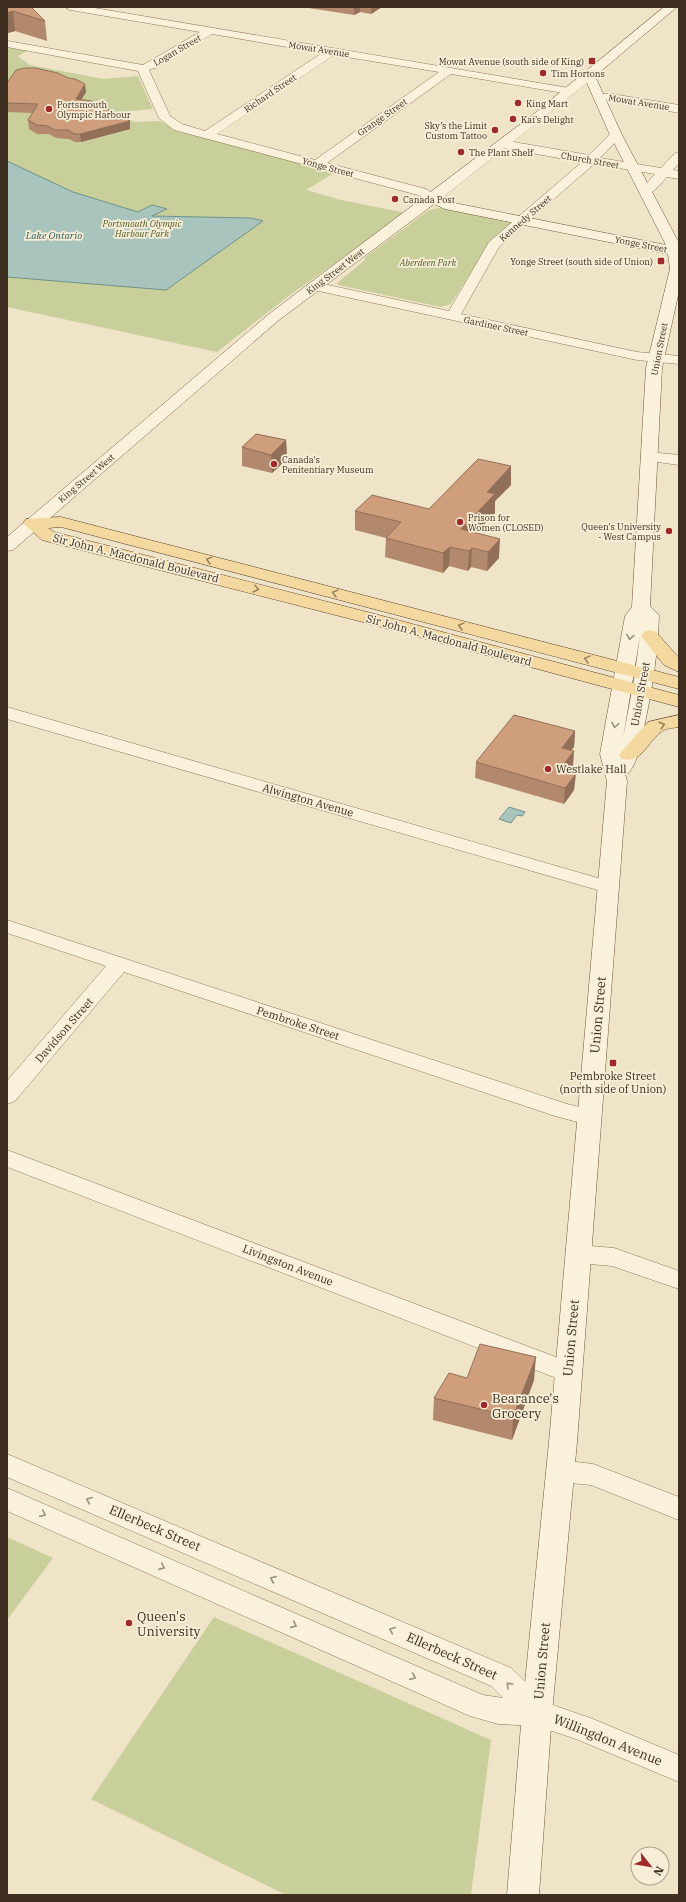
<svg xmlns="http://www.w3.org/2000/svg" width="686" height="1902" font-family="'IBM Plex Serif',serif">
	<rect width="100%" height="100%" fill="#f0e4c8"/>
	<!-- green -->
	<path fill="#c9cf9b" d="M7 47 28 51 18 56 30 65 104 79 138 76 153 109 131 111 124 115 127 119 136 122 160 121 172 127 336 172 306 190 341 200 406 213 286 298 217 352 7 307Z
		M440 208 510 223V226L480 258 451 304 441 307 338 285 337 283 365 260 364 258 429 210Z
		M7 1537 53 1558 7 1620Z
		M214 1617 491 1740 471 1895H286L91 1799Z"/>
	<!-- water -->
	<path fill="#a9c4bc" stroke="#6f938a" d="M7 161 73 192 138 212 152 205 167 209 152 216 251 218 263 221 166 290 7 277Z
		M509 807 525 812 522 816 517 815 511 823 499 819Z"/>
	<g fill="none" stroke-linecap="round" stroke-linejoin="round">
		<!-- street casing -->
		<g stroke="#8d765c" stroke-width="1">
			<path id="street" d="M65 7H89L569 88 575 91 569 94 451 74 327 163 426 189 439 198 437 201H429L418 195 174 130 159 118 138 71 7 47 8 41 143 65 200 32 70 10ZM212 34 322 53 205 131 182 124 170 116 149 70 155 68ZM334 55 439 72 315 160 217 134Z
				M599 94H612L679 105V113L612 100 595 99 593 97 595 95Z
				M616 131 622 135 600 158 661 168 675 153 679 152V163L673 170 679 171V179L667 177C660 184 653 196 642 194L640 191 655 174 594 164 499 247 461 314 637 352 679 356V364L637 360 314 290 309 289 307 286 309 283 314 282 449 311 489 242 582 162 502 148 498 147 496 144 498 141 502 140 589 155 612 132Z
				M649 452 679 455V465L643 460 641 457 643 454Z
				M7 707 615 883 618 887 615 891 608 893 601 891 7 719Z
				M7 920 567 1104 597 1111 600 1117 597 1123 589 1125 555 1116 124 972 15 1101 7 1104V1081L106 966 7 933Z
				M7 1150 577 1365 581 1372 577 1379 568 1382 559 1379 7 1167Z
				M578 1245 614 1248 679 1271V1289L612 1266 578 1263 569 1260 566 1254 569 1248Z
				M7 1454 511 1668 547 1703 593 1719 679 1755V1782L576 1739 537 1726 498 1724 470 1716 7 1511V1488L483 1695 503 1698 491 1686 482 1682 7 1477Z
				M560 1460 593 1464 679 1497V1520L591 1485 560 1482 551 1479 547 1471 551 1463Z"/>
		</g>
		<!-- secondary casing -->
		<g stroke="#6f573f" stroke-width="1">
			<path id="secondary" d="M664 7H677L595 76 622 135 679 243V291L662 368 650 606 659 615C658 650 653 684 646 718 642 737 640 757 629 773L625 774 627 781 577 1442 552 1713 539 1895H507L522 1713 549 1442 607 781 600 754 625 616 632 607 646 368 670 269 668 254 445 209 434 204 279 320 13 550 7 551V537L269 314 535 113ZM587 83 610 135 666 245 449 202 442 198ZM640 636 634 680 623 738Z"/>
		</g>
		<!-- primary casing -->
		<g stroke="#5b4430" stroke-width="1">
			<path id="primary" d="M61 517 679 677V689L61 527 48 528 54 532 371 613 679 695V707L359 621 42 540 23 523 26 519Z
				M650 630 656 632 679 658V672L664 665 644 640 641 636 644 632Z
				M679 715V727C674 728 665 728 661 732 647 742 642 764 622 759L619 755 622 751 648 722Z"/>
		</g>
		<!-- street -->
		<use href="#street" fill="#faf1dc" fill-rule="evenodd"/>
		<!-- secondary -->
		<use href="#secondary" fill="#faf1dc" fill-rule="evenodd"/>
		<!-- primary -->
		<use href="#primary" fill="#f3d9a0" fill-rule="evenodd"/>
	</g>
	<!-- wall -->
	<path fill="#b2896c" d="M7 7 45 21 47 41 15 31 8 33H7Z
		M302 7H382L371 14 360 12 354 15Z
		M7 83 86 92 81 100 130 129 81 142H75L69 139 56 138 49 134H37L29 129 28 120 33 113 7 112Z
		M286 440 287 459 272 473 242 466V447Z
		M511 485 495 501V513L476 533 499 558 487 571 471 567 468 571 449 566 443 573 385 557 386 538 355 530V511L429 509Z
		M575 731 574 747 571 750 573 767 569 772 574 790 564 804 475 778 476 762Z
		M467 1378 534 1380 512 1440 433 1420 434 1398Z"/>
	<!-- shaded-wall -->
	<path fill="#916f58" d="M354 7H360V12L354 15Z
		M372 7H382L371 14Z
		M13 11 15 31 8 33 7 13Z
		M85 84 86 92 77 107 76 99Z
		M130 121V129L81 142 80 134Z
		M286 440 287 459 272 473 271 455Z
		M511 466V485L495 501V513L460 548 461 529 487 492Z
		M500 539 499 558 487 571 488 552Z
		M450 547 449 566 443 573V553Z
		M472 548 471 567 468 571 469 551Z
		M575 731 574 747 561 764 562 748Z
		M574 751 573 767 559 786 560 769Z
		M576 774 574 790 564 804 565 788Z
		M536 1357 534 1380 512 1440 513 1417Z"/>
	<!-- building -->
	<path fill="#cf9f7d" stroke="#916f58" d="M7 7H31L45 21 13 11 7 13Z
		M24 68H35L58 73 68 78 75 79 85 84 76 99 92 101 130 121 80 134H74L69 130H55L48 126 37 125 28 120 38 104 7 103V83L16 70Z
		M256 434 286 440 271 455 242 447Z
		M478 459 511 466 487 492 495 494 461 529 500 539 488 552 472 548 469 551 450 547 443 553 386 538 401 522 355 511 372 495 429 509Z
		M514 715 575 731 562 748 574 751 560 769 576 774 565 788 476 762Z
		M480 1344 536 1357 513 1417 434 1398 449 1373 467 1378Z"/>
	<!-- one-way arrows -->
	<defs><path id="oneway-chevron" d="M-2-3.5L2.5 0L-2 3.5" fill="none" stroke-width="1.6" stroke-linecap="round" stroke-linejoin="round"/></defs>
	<g stroke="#988460">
		<use href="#oneway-chevron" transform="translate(209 560) rotate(-165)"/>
		<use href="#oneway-chevron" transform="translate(256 589) rotate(14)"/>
		<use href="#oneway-chevron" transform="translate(335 593) rotate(-165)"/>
		<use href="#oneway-chevron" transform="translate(461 626) rotate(-165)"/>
		<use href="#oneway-chevron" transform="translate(587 659) rotate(-165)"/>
		<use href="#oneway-chevron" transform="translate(662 725) rotate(-16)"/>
	</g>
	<g stroke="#9c907e">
		<use href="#oneway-chevron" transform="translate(630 637) rotate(100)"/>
		<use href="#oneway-chevron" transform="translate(615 725) rotate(99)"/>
		<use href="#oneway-chevron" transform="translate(89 1500) rotate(-157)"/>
		<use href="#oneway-chevron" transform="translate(43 1514) rotate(24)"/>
		<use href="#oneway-chevron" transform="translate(162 1567) rotate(24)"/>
		<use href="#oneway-chevron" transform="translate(273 1579) rotate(-157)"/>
		<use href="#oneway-chevron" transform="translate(294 1625) rotate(24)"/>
		<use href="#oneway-chevron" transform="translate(392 1630) rotate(-157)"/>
		<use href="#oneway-chevron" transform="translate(413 1677) rotate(24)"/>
		<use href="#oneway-chevron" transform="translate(509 1685) rotate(-135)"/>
	</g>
	<!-- markers -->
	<g fill="#9e2a2b" stroke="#f7eed8" stroke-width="1.5">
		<rect x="588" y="57" width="8" height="8" rx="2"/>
		<circle cx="543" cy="73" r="4"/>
		<circle cx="518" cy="103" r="4"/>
		<circle cx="49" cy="109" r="4"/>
		<circle cx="513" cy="119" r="4"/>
		<circle cx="495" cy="130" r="4"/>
		<circle cx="461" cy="152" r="4"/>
		<circle cx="395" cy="199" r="4"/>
		<rect x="657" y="257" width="8" height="8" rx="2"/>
		<circle cx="274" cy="464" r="4"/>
		<circle cx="460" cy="522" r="4"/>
		<circle cx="669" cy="531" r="4"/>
		<circle cx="548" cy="769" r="4"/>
		<rect x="609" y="1059" width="8" height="8" rx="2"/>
		<circle cx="484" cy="1405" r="4"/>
		<circle cx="129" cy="1623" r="4"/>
	</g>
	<g text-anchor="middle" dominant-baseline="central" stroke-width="3.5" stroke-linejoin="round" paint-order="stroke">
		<!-- far-street labels -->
		<g font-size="9" fill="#3d2e20" stroke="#f7eed8">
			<text transform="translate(319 49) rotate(9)">Mowat Avenue</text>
			<text transform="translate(177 50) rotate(-30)">Logan Street</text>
			<text transform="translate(270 93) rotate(-34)">Richard Street</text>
			<text transform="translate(639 102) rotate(9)">Mowat Avenue</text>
			<text transform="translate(382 117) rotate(-35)">Grange Street</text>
			<text transform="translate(590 160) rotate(10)">Church Street</text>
			<text transform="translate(328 167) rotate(15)">Yonge Street</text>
			<text transform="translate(525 218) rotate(-41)">Kennedy Street</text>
			<text transform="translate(641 244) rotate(11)">Yonge Street</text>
			<text transform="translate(335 271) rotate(-37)">King Street West</text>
			<text transform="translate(496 326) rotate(12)">Gardiner Street</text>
			<text transform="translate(659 349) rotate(-79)">Union Street</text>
			<text transform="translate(86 478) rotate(-40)">King Street West</text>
		</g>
		<!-- far-poi labels -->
		<g font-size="9" fill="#3d2e20" stroke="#f7eed8" text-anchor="start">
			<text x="584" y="61" text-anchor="end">Mowat Avenue (south side of King)</text>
			<text x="551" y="73">Tim Hortons</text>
			<text x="526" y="103">King Mart</text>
			<text x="57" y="104">Portsmouth<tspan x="57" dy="10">Olympic Harbour</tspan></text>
			<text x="521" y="119">Kai’s Delight</text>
			<text x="487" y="125" text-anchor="end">Sky’s the Limit<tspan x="487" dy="10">Custom Tattoo</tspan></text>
			<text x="469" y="152">The Plant Shelf</text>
			<text x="403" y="199">Canada Post</text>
			<text x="653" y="261" text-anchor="end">Yonge Street (south side of Union)</text>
			<text x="282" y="459">Canada's<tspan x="282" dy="10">Penitentiary Museum</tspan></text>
			<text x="468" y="517">Prison for<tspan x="468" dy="10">Women (CLOSED)</tspan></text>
			<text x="661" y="526" text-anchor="end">Queen's University<tspan x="661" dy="10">- West Campus</tspan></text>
		</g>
		<!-- far-park labels -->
		<g font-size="9" font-style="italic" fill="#4d5a26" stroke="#f7eed8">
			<text x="142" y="223">Portsmouth Olympic<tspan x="142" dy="10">Harbour Park</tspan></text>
			<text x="428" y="262">Aberdeen Park</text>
		</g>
		<!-- far-water labels -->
		<g font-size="10" font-style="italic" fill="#2f5d5a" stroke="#f7eed8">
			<text x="54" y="235">Lake Ontario</text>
		</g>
		<!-- street labels -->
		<g font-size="11" fill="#3d2e20" stroke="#f7eed8">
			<text transform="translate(136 558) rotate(14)">Sir John A. Macdonald Boulevard</text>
			<text transform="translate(449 640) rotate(15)">Sir John A. Macdonald Boulevard</text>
			<text transform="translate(640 694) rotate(-80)">Union Street</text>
			<text transform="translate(308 800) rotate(16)">Alwington Avenue</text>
			<text transform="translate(298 1023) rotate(18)">Pembroke Street</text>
			<text transform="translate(64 1030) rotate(-49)">Davidson Street</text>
			<text transform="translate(288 1265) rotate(21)">Livingston Avenue</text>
		</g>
		<!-- poi labels -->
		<g font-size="11" fill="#3d2e20" stroke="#f7eed8" text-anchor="start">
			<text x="556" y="769">Westlake Hall</text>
			<text x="613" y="1076" text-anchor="middle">Pembroke Street<tspan x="613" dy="13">(north side of Union)</tspan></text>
		</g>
		<!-- near-street labels -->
		<g font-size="13" fill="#3d2e20" stroke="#f7eed8">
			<text transform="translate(598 1015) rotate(-85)">Union Street</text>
			<text transform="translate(571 1338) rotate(-85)">Union Street</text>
			<text transform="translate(155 1528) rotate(23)">Ellerbeck Street</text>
			<text transform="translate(452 1656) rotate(24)">Ellerbeck Street</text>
			<text transform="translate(542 1661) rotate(-85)">Union Street</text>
			<text transform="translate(608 1740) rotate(22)">Willingdon Avenue</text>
		</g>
		<!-- near-poi labels -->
		<g font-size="13" fill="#3d2e20" stroke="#f7eed8" text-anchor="start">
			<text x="492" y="1398">Bearance's<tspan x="492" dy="15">Grocery</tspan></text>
			<text x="137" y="1616">Queen's<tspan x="137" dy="15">University</tspan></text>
		</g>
	</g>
	<!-- border -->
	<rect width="686" height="1902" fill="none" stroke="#3d2e20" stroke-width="16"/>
	<!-- north arrow -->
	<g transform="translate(650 1866) rotate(121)"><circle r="19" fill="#f7eed8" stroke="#ada18e"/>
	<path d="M0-3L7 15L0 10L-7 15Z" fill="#9e2a2b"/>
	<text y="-6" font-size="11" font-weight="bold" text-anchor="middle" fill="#3d2e20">N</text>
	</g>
</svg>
